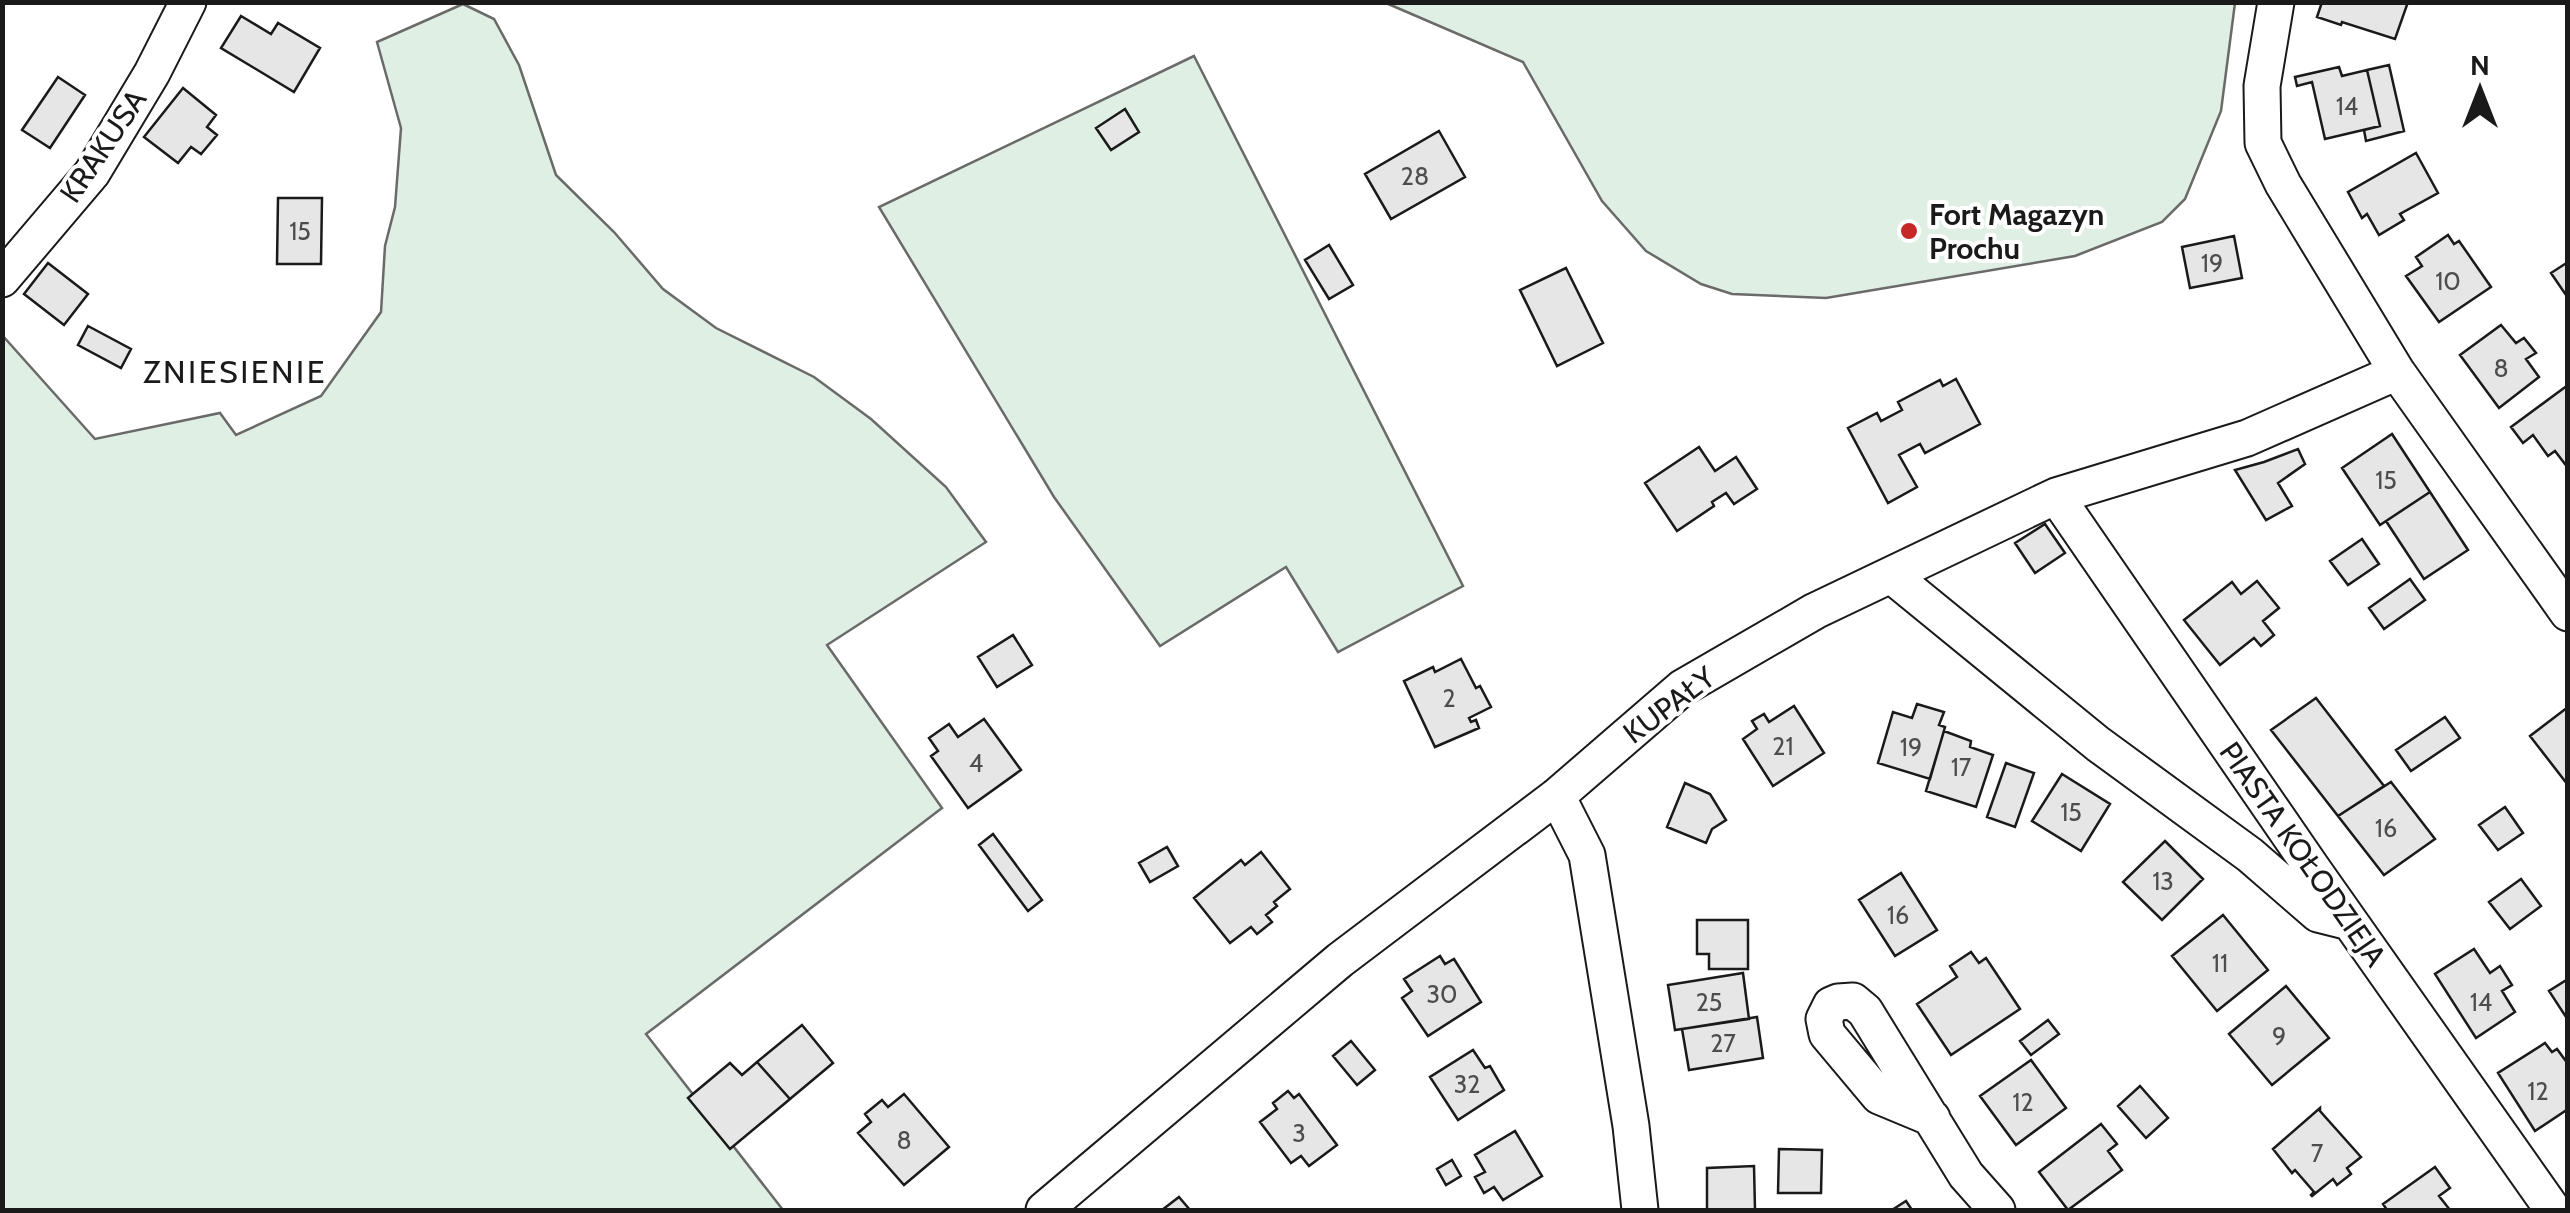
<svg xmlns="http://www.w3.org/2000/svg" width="2570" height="1213" font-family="Cabin,sans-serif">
	<rect width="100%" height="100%" fill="#fff"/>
	<!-- green -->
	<path fill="#e0efe3" stroke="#6a6a6a" stroke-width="2.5" d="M1386 3H2235L2221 111 2185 199 2162 222 2075 256 1826 298 1732 294 1701 284 1646 251 1602 201 1523 62Z
		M463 4 494 19 519 65 556 175 614 232 663 289 716 328 814 377 871 419 946 487 986 542 827 645 942 808 646 1034 783 1210H3L2 335 95 439 220 413 236 435 321 396 381 312 385 246 395 207 401 128 377 42Z
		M1194 56 1463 586 1338 652 1286 567 1160 646 1054 497 879 207Z"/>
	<!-- building -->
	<path fill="#e6e6e6" stroke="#1a1a1a" stroke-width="2.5" d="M2322 2H2408L2395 39 2342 22 2341 25 2317 17Z
		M241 16 271 34 278 23 320 48 294 92 221 48Z
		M2389 65 2404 131 2366 141 2364 130 2380 126 2367 70Z
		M2339 67 2342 76 2367 70 2380 126 2325 139 2312 82 2297 86 2295 77Z
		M58 77 85 95 50 148 22 130Z
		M183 88 216 115 207 127 217 135 201 154 191 147 178 163 144 137Z
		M1125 109 1139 132 1111 150 1096 128Z
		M1439 131 1465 177 1391 219 1365 174Z
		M2416 153 2438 193 2400 214 2404 220 2379 235 2367 214 2362 218 2348 192Z
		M278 198H322L321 264H277Z
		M2448 235 2454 244 2459 241 2491 287 2439 322 2406 276 2422 266 2416 257Z
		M2234 236 2242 278 2190 288 2182 247Z
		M1329 245 1353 285 1329 299 1305 260Z
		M2568 262V298L2551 273Z
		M48 263 88 294 64 325 24 294Z
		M1566 268 1603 343 1557 366 1520 290Z
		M2501 325 2516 343 2524 338 2536 353 2526 359 2539 377 2499 408 2460 355Z
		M88 326 131 349 121 368 78 345Z
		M1956 379 1980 424 1925 453 1920 444 1899 455 1917 487 1888 503 1848 428 1877 413 1881 421 1902 410 1898 402 1940 380 1943 386Z
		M2568 385V468L2555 451 2548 456 2533 435 2523 443 2511 427Z
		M2392 434 2430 492 2380 525 2342 468Z
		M1699 447 1715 471 1736 457 1757 489 1734 504 1726 493 1712 502 1714 506 1677 531 1645 483Z
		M2298 449 2305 464 2278 483 2292 506 2266 520 2235 470 2264 462Z
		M2430 492 2468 550 2424 579 2386 521Z
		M2045 524 2065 553 2035 573 2015 543Z
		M2362 539 2379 564 2348 585 2330 561Z
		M2410 579 2425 600 2384 629 2369 608Z
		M2257 581 2279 608 2263 621 2274 635 2261 646 2254 638 2220 665 2184 620 2232 582 2241 594Z
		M1013 635 1032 665 997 687 978 657Z
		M1461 659 1476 688 1480 686 1491 707 1469 718 1471 722 1476 720 1479 728 1435 747 1404 681 1433 667 1435 672Z
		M2316 698 2384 786 2338 816 2271 730Z
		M1917 704 1944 712 1939 725 1945 727 1930 779 1878 763 1893 712 1912 718Z
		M1794 706 1824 753 1773 786 1743 739 1757 729 1752 721 1764 714 1769 722Z
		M2568 707V785L2530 736Z
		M2445 717 2460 738 2411 771 2396 750Z
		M984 719 1021 770 968 808 931 756 938 751 929 738 949 724 958 737Z
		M1944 731 1971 741 1970 747 1993 755 1976 807 1926 791Z
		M2006 763 2034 773 2015 827 1987 817Z
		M2062 774 2110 804 2081 851 2032 821Z
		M2391 782 2435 839 2384 875 2338 816Z
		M1685 783 1710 794 1726 820 1712 829 1706 843 1667 827Z
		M2505 807 2523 833 2498 850 2479 825Z
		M993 834 1042 900 1028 911 979 845Z
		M2165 841 2203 879 2162 920 2123 882Z
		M1167 847 1178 866 1150 882 1139 863Z
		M1261 852 1290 889 1274 902 1277 906 1266 915 1272 922 1257 934 1251 927 1230 943 1194 898 1241 860 1245 865Z
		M1901 873 1937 930 1895 956 1859 900Z
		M2521 879 2541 906 2510 929 2489 902Z
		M2223 915 2268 970 2217 1011 2172 956Z
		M1697 920H1748V969H1709V954H1697Z
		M2474 949 2490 973 2500 966 2512 985 2502 991 2515 1012 2476 1038 2435 974Z
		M1971 952 1979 963 1986 958 2020 1009 1951 1055 1917 1004 1957 977 1950 966Z
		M1440 956 1445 964 1454 959 1481 1002 1428 1036 1402 998 1412 991 1404 979Z
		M1743 973 1749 1019 1675 1030 1668 985Z
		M2568 979V1020L2549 991Z
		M2286 986 2329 1038 2272 1085 2229 1034Z
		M1757 1017 1763 1058 1689 1070 1682 1029Z
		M2048 1020 2059 1034 2031 1055 2020 1041Z
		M802 1025 833 1063 790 1099 757 1062Z
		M1351 1041 1375 1070 1357 1085 1333 1056Z
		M2545 1043 2552 1052 2557 1049 2568 1064V1109L2535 1131 2498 1073Z
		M1473 1050 1485 1068 1490 1066 1504 1090 1458 1120 1430 1077Z
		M2031 1060 2066 1108 2016 1145 1980 1096Z
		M757 1062 790 1099 730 1149 688 1098 730 1063 742 1075Z
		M2140 1086 2168 1118 2146 1138 2118 1106Z
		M1288 1091 1294 1098 1299 1094 1337 1145 1309 1166 1301 1156 1291 1163 1260 1122 1277 1109 1273 1103Z
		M904 1094 949 1147 904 1185 858 1133 871 1122 865 1114 882 1100 888 1107Z
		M2320 1108V1111L2361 1157 2347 1168 2351 1174 2337 1185 2333 1179 2312 1196 2311 1195 2314 1192 2295 1170 2292 1173 2273 1149Z
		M2101 1124 2117 1144 2108 1151 2122 1170 2068 1210 2039 1172Z
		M1515 1131 1542 1176 1503 1200 1494 1187 1484 1193 1475 1177 1485 1172 1475 1155Z
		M1779 1149 1822 1150 1821 1193H1778Z
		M1452 1160 1461 1176 1446 1185 1437 1169Z
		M1754 1166 1755 1210H1707V1168Z
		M2435 1167 2450 1188 2439 1196 2450 1210H2387L2383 1204Z
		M1179 1197 1190 1210H1162Z
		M1906 1201 1912 1210H1892Z"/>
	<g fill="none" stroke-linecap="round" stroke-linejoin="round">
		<!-- street casing -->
		<g stroke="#1a1a1a" stroke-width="39">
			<path id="street" d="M2276 2 2262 86 2263 143 2283 184 2397 372 2568 613
				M2 279 92 173 152 73 188 2
				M2056 496 2312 868 2553 1210
				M1891 575 2098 744 2250 855 2318 914 2350 922
				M1557 796 1587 855 1631 1126 1640 1210
				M1932 1118 1879 1096 1827 1034 1824 1019 1831 1005 1838 1002 1853 1001 1865 1011 1966 1175 1997 1210
				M1044 1210 1340 960 1557 796 1682 688 1815 611 2056 496 2247 438 2397 372"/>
		</g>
		<!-- street -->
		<use href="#street" stroke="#fff" stroke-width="35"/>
	</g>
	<!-- markers -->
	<circle fill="#c62828" stroke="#fff" stroke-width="4" cx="1909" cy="231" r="10"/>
	<g text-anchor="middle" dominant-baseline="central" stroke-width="8" stroke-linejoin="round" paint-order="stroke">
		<!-- number labels -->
		<g font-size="25" fill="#4d4d4d">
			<text x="2347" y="106">14</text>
			<text x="1415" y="176">28</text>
			<text x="300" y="231">15</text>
			<text x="2212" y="263">19</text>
			<text x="2448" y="281">10</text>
			<text x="2501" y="368">8</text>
			<text x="2386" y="480">15</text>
			<text x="1449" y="698">2</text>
			<text x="1783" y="746">21</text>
			<text x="1911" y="747">19</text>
			<text x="976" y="763">4</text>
			<text x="1961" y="767">17</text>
			<text x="2071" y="812">15</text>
			<text x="2386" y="828">16</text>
			<text x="2163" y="881">13</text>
			<text x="1898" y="915">16</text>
			<text x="2220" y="963">11</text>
			<text x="1442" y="994">30</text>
			<text x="1709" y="1002">25</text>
			<text x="2481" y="1002">14</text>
			<text x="2279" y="1036">9</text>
			<text x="1723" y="1043">27</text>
			<text x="1467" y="1084">32</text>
			<text x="2538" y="1091">12</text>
			<text x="2023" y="1102">12</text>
			<text x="1299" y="1133">3</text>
			<text x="904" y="1140">8</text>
			<text x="2317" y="1153">7</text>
		</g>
		<!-- street labels -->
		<g font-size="30" fill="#1a1a1a" stroke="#fff">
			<text transform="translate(103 146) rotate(-56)">KRAKUSA</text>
			<text transform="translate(1669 705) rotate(-37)">KUPAŁY</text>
			<text transform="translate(2303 854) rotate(55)">PIASTA KOŁODZIEJA</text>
		</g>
		<!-- poi labels -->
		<g font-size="30" font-weight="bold" fill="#1a1a1a" stroke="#fff" text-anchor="start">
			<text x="1929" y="214">Fort Magazyn<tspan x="1929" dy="34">Prochu</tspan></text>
		</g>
		<!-- neighbourhood labels -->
		<g font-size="32" letter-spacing="2.5" fill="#1a1a1a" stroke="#fff">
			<text x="235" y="371">ZNIESIENIE</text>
		</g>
	</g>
	<!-- border -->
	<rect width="2570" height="1213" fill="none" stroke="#1a1a1a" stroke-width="10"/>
	<!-- north arrow -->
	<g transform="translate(2480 90)" stroke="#ffffff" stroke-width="8" paint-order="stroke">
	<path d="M0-8L18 38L0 25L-18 38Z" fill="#1a1a1a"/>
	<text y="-15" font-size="28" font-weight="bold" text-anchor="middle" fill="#1a1a1a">N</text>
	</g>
</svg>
